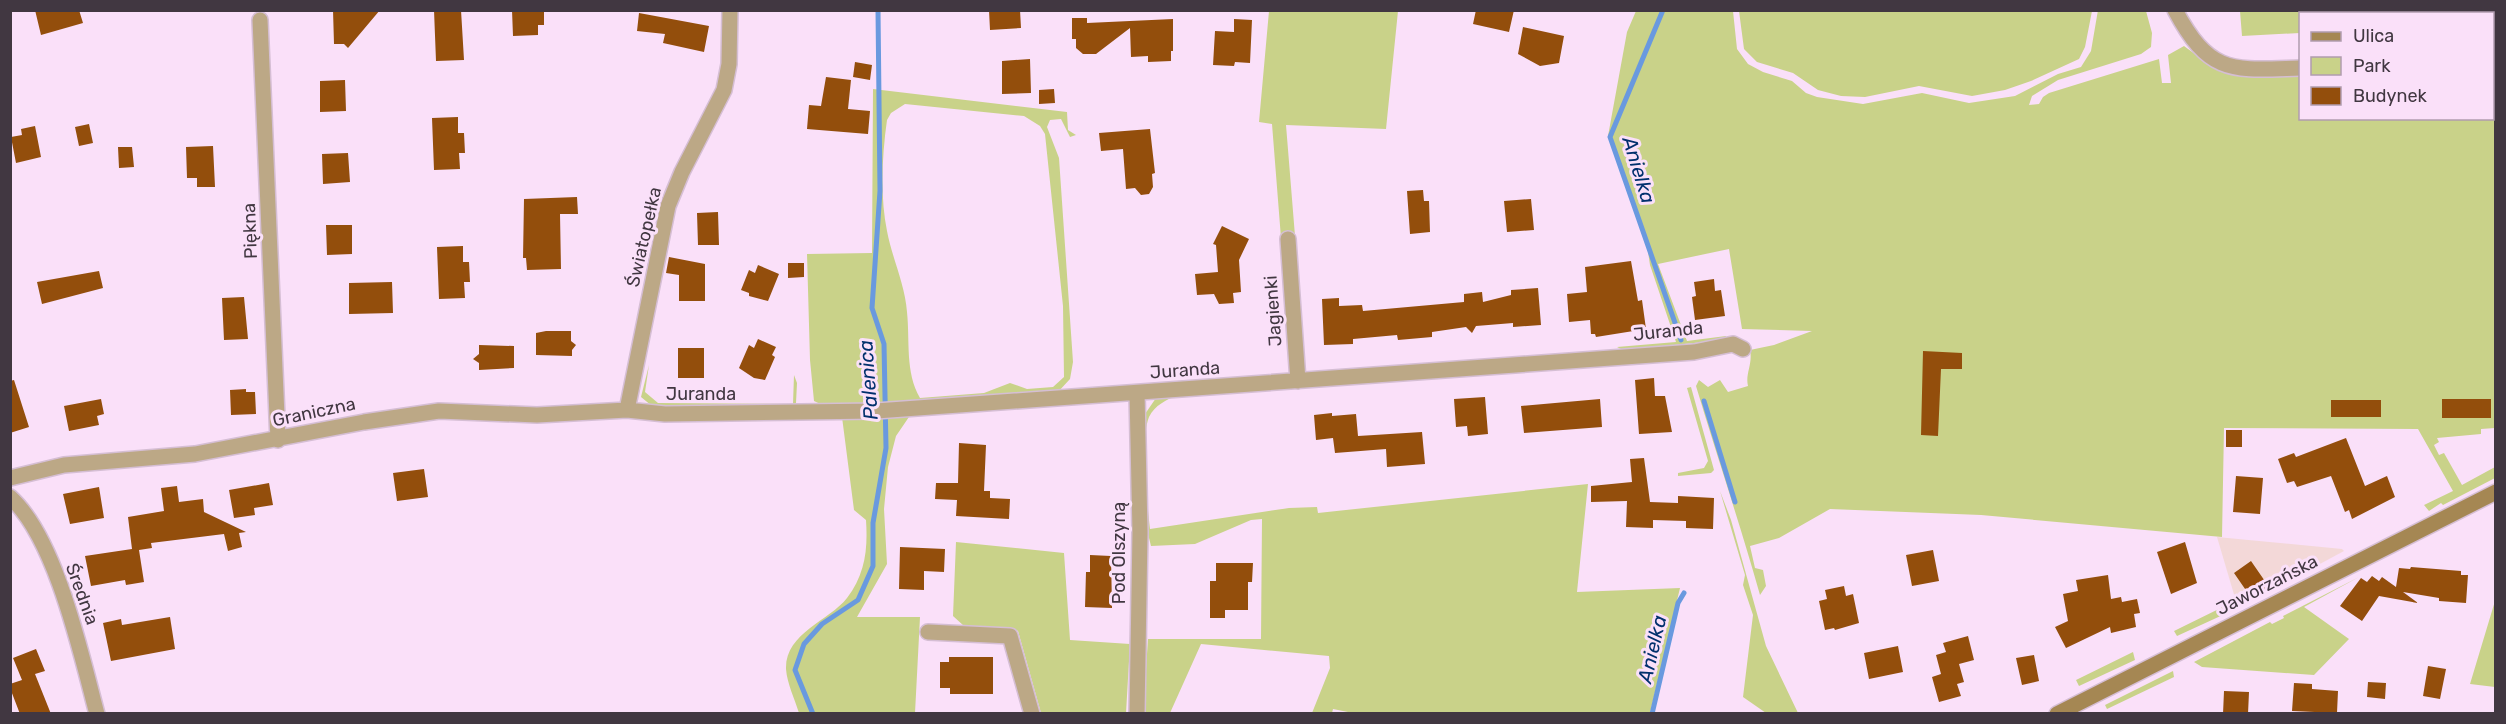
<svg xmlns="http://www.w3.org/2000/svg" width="2506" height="724" font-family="Rubik,sans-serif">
	<rect width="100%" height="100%" fill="#fae0f9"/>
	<!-- commercial -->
	<path fill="#f3d8d8" d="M2217 537 2342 549 2344 551 2238 608Z"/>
	<!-- green -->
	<path fill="#c9d289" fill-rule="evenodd" d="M2098 10 2146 11 2152 33 2151 47 2141 54 2058 80 2032 96 2029 105 2039 104 2043 97 2049 93 2159 59 2162 83H2171L2168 55 2184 46 2199 57 2300 73V118H2492L2493 88 2495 89V428L2481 429V434L2437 438 2439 442 2434 445 2439 455 2444 453 2462 485 2495 467V478L2443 505 2441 503 2429 511 2424 505 2453 491 2418 429 2224 428 2222 537 1981 515 1830 509 1779 538 1750 546 1755 568 1763 570 1766 586 1760 595C1740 524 1717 456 1696 386L1699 380 1708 387 1720 380 1728 392 1748 386C1745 374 1753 364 1750 350L1774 345 1812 331 1742 329 1729 249 1658 264 1687 341 1726 336 1725 340 1623 350 1617 347 1676 342 1650 265 1647 245 1608 136 1627 32 1636 11H1733L1737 49 1748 64 1763 72 1792 81 1806 93 1817 97 1863 104 1922 93 1969 103 2015 96 2058 74 2081 67 2091 51Z
		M1269 11H1398L1386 129 1286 125 1295 236 1281 238 1272 124 1259 122Z
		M1739 11V10L2092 11 2085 47 2079 59 2031 81 2005 90 1972 96 1919 86 1865 97 1841 96 1818 90 1793 73 1757 62 1744 49Z
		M2416 11V13L2300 14V33L2242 36 2240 11Z
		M873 89 1067 112 1068 130 1076 135 1070 137 1061 119 1050 120 1047 127 1059 158 1073 362 1070 379 1058 392 831 409 814 401 810 360 807 254 872 253ZM905 104 1024 116 1040 126 1045 134 1063 306 1064 377 1053 387 1027 389 1010 383 984 393 920 398C905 372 910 341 907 312 905 284 892 258 887 231 880 197 882 155 887 120L891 113Z
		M649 365 645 392 658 403 793 404 794 375 797 383 796 403 795 406 737 408 652 406 641 397Z
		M1691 387 1714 470 1711 473 1678 476V473L1704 468 1708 461 1687 388Z
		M1178 395C1166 400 1155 405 1149 417 1140 439 1147 504 1150 529L1289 508 1317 507 1318 513 1588 484 1577 592 1680 588 1650 713 1358 714 1333 709 1332 713H1312L1330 668 1329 656 1201 644 1170 713 1143 714 1148 639H1261L1262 519 1251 520 1195 544 1151 546 1147 530 1145 414 1156 398Z
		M911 414 896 436 888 467 884 509 887 564 857 617H920L915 713H799C795 700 787 683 786 669 785 633 829 621 847 598 865 574 868 550 866 520L854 510 842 417Z
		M1720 491 1731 520 1766 646 1798 713H1766L1743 697 1753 615 1743 585 1745 575Z
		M956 542 1064 553 1070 640 1130 644 1126 713H1041L1018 631 1012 628 964 626 953 616Z
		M2359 577 2304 607 2349 639 2314 675 2202 667 2194 662 2270 622 2272 624 2284 618 2283 616Z
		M2235 601 2238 608 2177 636 2174 631Z
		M2495 601V687L2470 684Z
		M2133 652 2135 660 2079 686 2076 680Z
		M2173 671 2174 677 2107 709 2105 705Z"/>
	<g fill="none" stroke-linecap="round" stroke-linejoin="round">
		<!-- stream -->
		<path stroke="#6999df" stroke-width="5" d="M1663 10 1610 137 1681 340
			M1704 401 1735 502
			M813 714 795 670 804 644 822 624 858 600 873 566V523L886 448 884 344 872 308 880 191 878 10
			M1652 714 1678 603 1684 593"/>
	</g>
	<!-- building -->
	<path fill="#934e0c" d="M35 10H79L83 23 41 35Z
		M333 10H380L348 48 344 44H334Z
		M434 10H461L464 60 436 61Z
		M512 10H544V25H538V35L513 36Z
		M989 10H1020L1021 28 990 30Z
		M1476 10H1514L1509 32 1473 24Z
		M639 13 709 26 704 52 663 43 665 34 637 31Z
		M1072 18H1087V23L1173 19V51H1171V61L1148 62V56L1131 57 1130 28 1096 54H1083L1076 48V39H1072Z
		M1234 19 1252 20 1250 63 1235 62 1234 66 1213 65 1215 31 1234 32Z
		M1523 27 1564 36 1559 63 1540 66 1518 54Z
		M1030 59 1031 93 1002 94V61Z
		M855 62 872 65 870 80 853 77Z
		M826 77 851 80 848 109 870 111 868 134 807 129 809 105 821 106Z
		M345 80 346 111 320 112V81Z
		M1054 89 1055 103 1039 104V90Z
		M458 117V133H464L465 153H459L460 169 434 170 432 118Z
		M89 124 93 143 79 146 75 127Z
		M35 126 41 157 16 163 11 137 22 135 21 129Z
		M1150 129 1155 173 1152 174 1153 187 1149 194 1141 195 1135 188 1126 189 1123 149 1101 151 1099 133Z
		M213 146 215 187H197V178H187L186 147Z
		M118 147H132L134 167 119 168Z
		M348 153 350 182 323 184 322 154Z
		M1423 190 1424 201H1429L1430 232 1410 234 1407 191Z
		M577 197 578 214H560L561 269 527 270 526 258H523L524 199Z
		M1531 199 1534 230 1507 232 1504 201Z
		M718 212 719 245H698L697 213Z
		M326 225H352V254L327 255Z
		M1222 226 1249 239 1239 260 1241 292 1233 293 1234 303 1219 304 1214 294 1197 295 1195 274 1218 272 1216 245 1213 244Z
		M463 246V262H469L470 282H464L465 298 439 299 437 247Z
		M669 257 705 264V301H679V275L666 273Z
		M1631 261 1638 301 1642 300 1646 329 1596 337 1595 334H1591L1590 320 1569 322 1567 294 1587 292 1585 267Z
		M788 263H804V277L788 278Z
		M758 265 779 274 768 301 749 296V293L741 290 749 270 755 273Z
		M99 271 103 288 42 304 37 282Z
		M1714 279 1715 291 1721 290 1725 316 1695 320 1692 297 1696 296 1694 282Z
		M392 282 393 313 349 314V283Z
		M1538 288 1541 325 1513 327V323L1476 326 1472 333 1466 327 1432 332V337L1398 340 1397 335 1353 339V344L1324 345 1322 299 1339 298V306L1362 305 1363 311 1464 302V294L1482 292 1483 302 1511 295V290Z
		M244 297 248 339 224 340 222 298Z
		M546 331H571V341L576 345 572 350V356L536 355V333Z
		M758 339 776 347 772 355 775 357 765 380 754 378 739 368 749 345 754 348Z
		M479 345 514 346V368L479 370V363L473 359 479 354Z
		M678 348H704V378H678Z
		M1923 351 1962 353V369H1941L1938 436 1921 435Z
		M1654 378 1655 396H1665L1672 432 1639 434 1635 380Z
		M14 380 29 427 10 433V381Z
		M246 389V392H255L256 414 231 415 230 390Z
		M1485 397 1488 434 1468 436 1467 426 1456 427 1454 399Z
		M101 399 104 414 97 416 99 425 69 431 64 406Z
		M1600 399 1602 427 1524 433 1521 406Z
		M2442 399H2491V418H2442Z
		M2331 400H2381V417H2331Z
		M1332 413V416L1356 414 1358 436 1422 432 1425 464 1387 467 1386 449 1335 453 1333 438 1316 440 1314 415Z
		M2226 430H2242V447H2226Z
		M2346 438 2365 486 2387 476 2395 497 2352 519 2349 510 2345 512 2331 476 2297 487 2294 481 2287 483 2278 459 2294 453 2296 457Z
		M959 443 986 445 984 491H990V498L1010 499 1009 519 956 516 957 500 935 499 936 483H958Z
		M1644 458 1650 502 1678 503V496L1714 498 1713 529 1686 528V521L1653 520V528L1626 527 1627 501 1591 502V486L1632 482 1630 459Z
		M424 469 428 497 397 501 393 473Z
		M2236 476 2263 478 2260 514 2233 512Z
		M269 483 273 505 254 508 255 515 234 518 229 490Z
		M177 486 179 502 203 499 204 512 246 532 239 533 242 547 228 551 224 534 151 543 152 548 139 550 144 582 126 585 125 580 91 586 85 556 132 549 128 517 164 511 161 488Z
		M99 487 104 518 70 524 63 494Z
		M2185 542 2197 583 2171 594 2157 552Z
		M900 547 945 549 944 572 924 571V590L899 589Z
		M1933 550 1939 581 1912 586 1906 555Z
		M1090 555 1111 556 1112 608 1085 607 1086 572H1090Z
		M2251 561 2269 587 2252 599 2234 573Z
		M1216 563H1253L1252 582H1248V610H1225V618H1210V581H1216Z
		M2411 567 2461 571V575H2468L2466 603 2439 601V598L2403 592 2418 603 2379 596 2362 621 2340 606 2361 578 2367 582 2372 576 2379 581 2382 577 2396 587 2399 568 2410 569Z
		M2108 575 2111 599 2121 597 2122 602 2137 599 2140 613 2134 614 2136 627 2111 633 2110 627 2066 648 2055 627 2068 621 2063 594 2078 591 2076 580Z
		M1844 586 1846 596 1853 594 1859 623 1835 630 1834 628 1825 630 1819 601 1827 599 1825 590Z
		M170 617 175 649 111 661 103 623 121 619 122 625Z
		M1968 636 1974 660 1959 664 1964 682 1957 684 1961 696 1939 702 1932 677 1941 674 1936 655 1946 652 1943 643Z
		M1898 646 1903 672 1869 679 1864 653Z
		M36 649 45 671 35 674 51 714H20L10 688V684L22 680 13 658Z
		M2034 655 2039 681 2022 685 2016 658Z
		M949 657H993V694H950V688H940V662H949Z
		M2428 666 2446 669 2440 699 2423 696Z
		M2368 682 2386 683 2385 699 2367 697Z
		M2294 683 2312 684V689L2338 691 2337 713 2292 711Z
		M2224 691 2249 692 2248 714H2223Z"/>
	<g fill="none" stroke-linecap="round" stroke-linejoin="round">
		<!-- street casing -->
		<g stroke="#d5bed4" stroke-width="18">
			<path id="street" d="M2175 10C2210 76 2233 70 2300 68
				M260 20 278 440
				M2492 81 2496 82
				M1288 239 1298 381
				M627 410 668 206 682 172 724 90 729 64 730 10
				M10 478 64 465 195 454 364 422 439 411 537 415 627 410 665 414 876 411 1694 352 1733 344 1743 349
				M10 497C56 538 81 654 97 714
				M928 632 1010 636 1032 714
				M1137 714 1140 532 1137 393"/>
		</g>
		<!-- secondary casing -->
		<g stroke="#d5bed4" stroke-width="18">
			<path id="secondary" d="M2057 714 2496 492"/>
		</g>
		<!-- street -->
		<use href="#street" stroke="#bca886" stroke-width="15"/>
		<!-- secondary -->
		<use href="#secondary" stroke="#a58753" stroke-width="15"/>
	</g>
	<g text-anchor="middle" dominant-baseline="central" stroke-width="6" stroke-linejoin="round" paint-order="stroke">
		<!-- street labels -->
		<g font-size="18" fill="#413741" stroke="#fae0f9">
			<text transform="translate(250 231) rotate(-92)">Piękna</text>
			<text transform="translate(644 237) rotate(-77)">Światopełka</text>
			<text transform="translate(1273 311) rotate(-94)">Jagienki</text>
			<text transform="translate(1668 331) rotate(-6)">Juranda</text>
			<text transform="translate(1185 370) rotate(-4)">Juranda</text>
			<text x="701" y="394">Juranda</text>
			<text transform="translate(314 412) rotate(-12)">Graniczna</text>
			<text transform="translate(1119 553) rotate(-90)">Pod Olszyną</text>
			<text transform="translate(2267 585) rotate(-27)">Jaworzańska</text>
			<text transform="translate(82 594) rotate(70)">Średnia</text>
		</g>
		<!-- water labels -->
		<g font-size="20" font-style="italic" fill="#01306d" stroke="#fae0f9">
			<text transform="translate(1639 170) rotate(73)">Anielka</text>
			<text transform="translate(868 380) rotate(-94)">Palenica</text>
			<text transform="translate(1652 649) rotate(-77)">Anielka</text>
		</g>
	</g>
	<!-- border -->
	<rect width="2506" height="724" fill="none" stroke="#413741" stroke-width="24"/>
	<!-- legend -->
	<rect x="2299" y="12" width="195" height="108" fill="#fae0f9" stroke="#b09caf" stroke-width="1.5"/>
	<rect x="2311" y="32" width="30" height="9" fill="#a58753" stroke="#b09caf" stroke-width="1.5"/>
	<text x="2353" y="42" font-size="18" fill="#413741">Ulica</text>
	<rect x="2311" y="57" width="30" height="18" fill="#c9d289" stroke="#b09caf" stroke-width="1.5"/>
	<text x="2353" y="72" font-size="18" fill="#413741">Park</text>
	<rect x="2311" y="87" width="30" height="18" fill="#934e0c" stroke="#b09caf" stroke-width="1.5"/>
	<text x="2353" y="102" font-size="18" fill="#413741">Budynek</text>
</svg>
